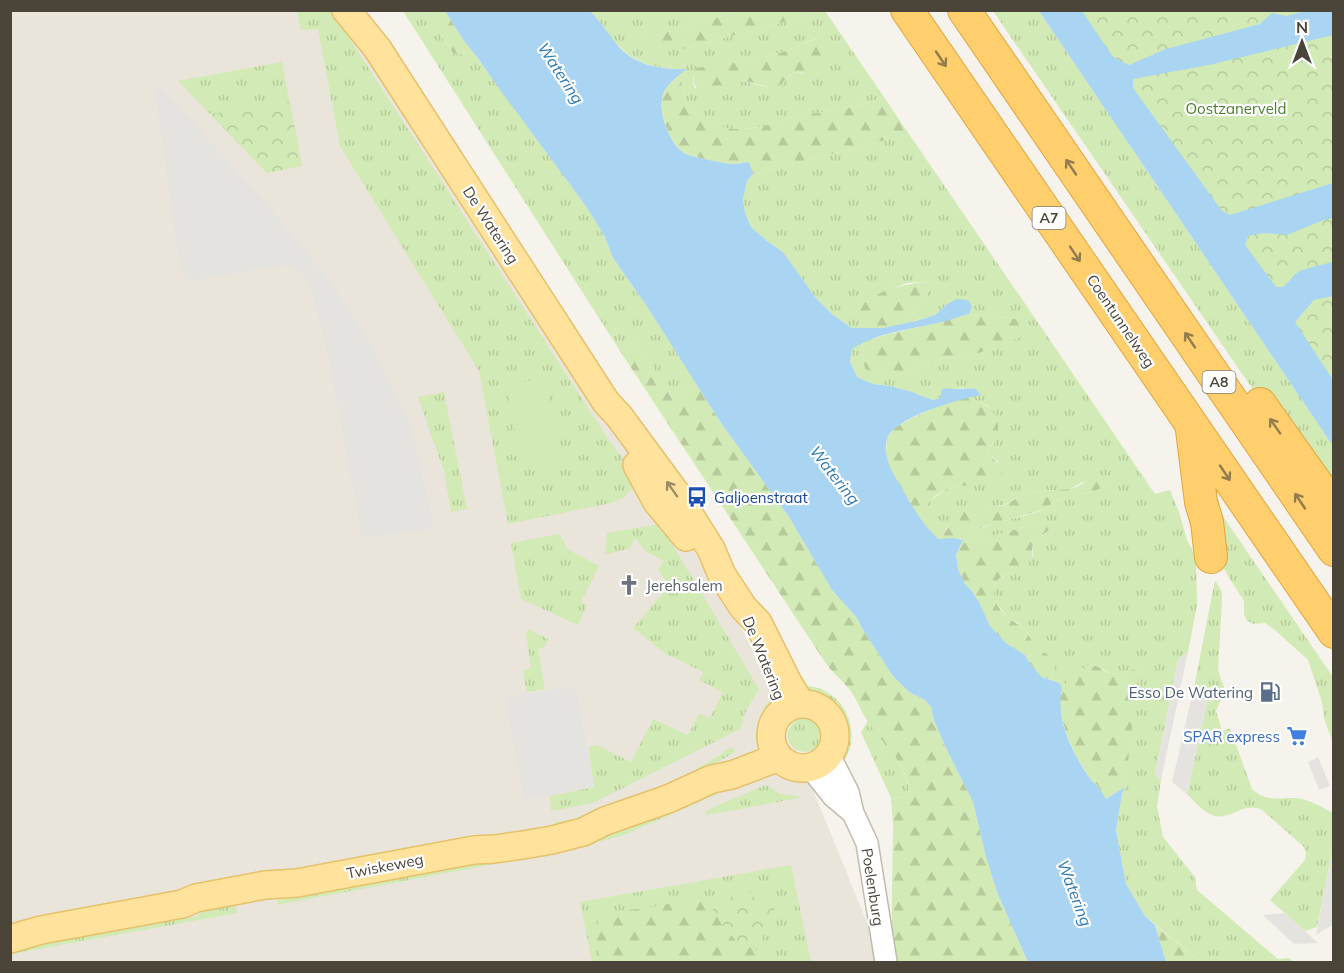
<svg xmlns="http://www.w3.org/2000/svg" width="1344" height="973" font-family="Mulish,sans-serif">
	<defs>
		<pattern id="grass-tufts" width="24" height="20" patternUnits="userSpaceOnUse" patternTransform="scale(1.5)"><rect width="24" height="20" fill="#d2eab5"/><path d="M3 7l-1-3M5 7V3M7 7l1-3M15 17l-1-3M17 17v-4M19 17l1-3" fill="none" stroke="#b6ca9c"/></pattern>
		<pattern id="forest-firs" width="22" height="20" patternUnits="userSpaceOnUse" patternTransform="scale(1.5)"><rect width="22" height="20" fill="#d2eab5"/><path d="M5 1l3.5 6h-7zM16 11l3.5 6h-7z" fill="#b6ca9c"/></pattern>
		<pattern id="park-crowns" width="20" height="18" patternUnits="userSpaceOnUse" patternTransform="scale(1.5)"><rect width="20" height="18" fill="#d2eab5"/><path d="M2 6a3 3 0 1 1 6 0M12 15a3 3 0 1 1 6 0" fill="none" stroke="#b6ca9c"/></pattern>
	</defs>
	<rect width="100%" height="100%" fill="#f6f3ec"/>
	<!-- residential -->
	<path fill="#eae5da" d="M10 11H346L553 334 734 613 776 699 883 962H11Z"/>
	<!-- grass -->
	<path fill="url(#grass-tufts)" fill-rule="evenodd" d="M404 10 424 11 453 53 459 55 470 48 585 205 605 237 612 256 620 268 648 308 696 383 673 399 636 342 620 351 403 11Z
		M297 11H331L344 30 608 439C619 454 633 468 634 487L623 498 611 503 508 524 479 371 340 146 318 29 301 30Z
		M590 11H739L646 38 679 50 825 11 884 97C855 109 824 111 793 117 780 120 767 126 753 128 727 132 693 125 684 96 681 89 682 81 681 73L686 69C663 70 636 65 620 47 609 36 601 22 590 11ZM818 38 803 74 795 72 784 81 766 87 743 81 695 88 693 84V75L731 63 758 59 780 53Z
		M993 11H1039L1333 446V500L1326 496Z
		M282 62 302 166 267 173 178 81Z
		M909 134 1155 494 1170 490 1179 512 1187 540 1196 558 1197 605 1188 652 1178 660 1155 774 1161 780 1157 806 1163 837 1195 877 1197 890 1278 959 1289 958 1294 962H1201L1145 916 1126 884 1116 830 1122 794 1125 787 1138 668 1122 673H1110L1095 665H1088L1062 687 1058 683 1049 679 1055 669 1033 643 1028 633 1018 623 1009 619 994 600 993 588 997 581 1006 574 1017 569 1033 556C1031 542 1033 540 1046 534L1040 524C1013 528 989 540 962 543V540L961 539C985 523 1013 520 1040 511 1047 508 1053 502 1060 499 1076 493 1096 495 1108 482H1083L1070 489 1028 492 1004 505H999L984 511H958L940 539H938L926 528 921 521 923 512 929 502 939 494 946 489 959 486 999 462 987 453 989 447 994 444 988 406 968 397 981 395 976 389 963 388 955 389 940 398 933 400 919 395 913 392 890 386 873 384 857 377 850 361 852 349 863 342 862 352 865 369 884 376H897L943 358 968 357 1018 338V319L969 314 972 307 947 304 935 315 911 322V317L931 288 929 284 926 282 907 283 874 296 863 304 866 322 880 328H852L833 315 815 297 783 252 767 241 751 227 745 213 743 199 747 181 753 174Z
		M444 392 467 509 451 512 444 471 418 397Z
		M1220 512 1333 677V743L1324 718 1322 702 1308 660 1276 631 1265 623 1254 624 1247 621 1244 614V601L1228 576 1220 562Z
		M660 524 759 689 745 713 740 729 593 803 551 811 550 796 594 787 589 747 597 745 631 762 653 719 688 735 699 713 710 718 723 692 699 680 703 672 666 654 633 628 669 586 658 569 664 561 645 551 635 538 629 549 605 554 607 533Z
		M560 534 567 549 599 566 581 602 587 605 578 625 521 599 511 543Z
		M1215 580 1222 592V600L1218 670 1227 696 1221 699 1216 711 1222 731 1230 728 1252 789C1269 805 1284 795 1302 799 1313 802 1324 808 1333 813V852L1332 853 1317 927 1305 931 1270 900 1305 860 1306 853 1304 847 1262 810C1243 801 1232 820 1215 816 1204 813 1195 802 1187 794L1208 698 1194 687Z
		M529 630 548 639 544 648 538 649 545 689 527 692 523 671 531 668 526 632Z
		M797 686C807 686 817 686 825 691 852 705 860 741 842 764L835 760C844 737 845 715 821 701 817 698 812 698 808 696 804 694 800 689 797 686Z
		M773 698 775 708 766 729 757 736C756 723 762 706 773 698Z
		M788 735a17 17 0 1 1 34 0a17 17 0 1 1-34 0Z
		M868 721C886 744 908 767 910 797L891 798 861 732Z
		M731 747 735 750V752L687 780 648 797 607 812 555 824V822C566 820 577 818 587 815 635 801 691 776 731 747Z
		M782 767 797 772 807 773 813 782C795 783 782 780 768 768Z
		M749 780 624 835 563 851 564 844Z
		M766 785 780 794 797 796 800 797V798L706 815 707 810Z
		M518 851 520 859 277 905C277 899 282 897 287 894Z
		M791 865 811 962H592L580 902Z
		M235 904 237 913 17 953V948L199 916V909Z"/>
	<!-- forest -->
	<path fill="url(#forest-firs)" d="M424 11H445L464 41 470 48 459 55 453 53Z
		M739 11H825L679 50C665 50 656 47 645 38Z
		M819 38 831 49 832 56C822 69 811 75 795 72 788 76 784 83 776 86 764 90 753 79 740 82 734 83 730 87 724 90 704 98 687 90 696 68L758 59 780 53Z
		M681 73C682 81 681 89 684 96 693 125 727 132 753 128 767 126 780 120 793 117 824 111 855 109 884 97L909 134 753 174 749 162C743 163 736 164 730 164 721 163 692 157 685 153 669 144 655 107 665 90 668 84 676 78 681 73Z
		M926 282 929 284 931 288 911 317V322C902 324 890 329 881 328 870 327 861 319 859 309 872 291 905 284 926 282Z
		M969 314 1018 319 1024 323 1026 328 1024 334 1019 338 984 351 968 357 943 358 897 376H884L865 369 862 352 863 342C898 330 934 325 969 314Z
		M636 342 673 399 696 383 721 423 789 517 832 590 857 618 862 628 892 675 909 692 925 700 931 707 934 721 948 752 973 802 986 857 997 892 1028 962H891L893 824 891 798 910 797C908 763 885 747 868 722 862 713 858 702 852 693 845 683 835 675 827 665L620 351Z
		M968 397C991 406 1002 414 997 440L989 447 987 453 1003 467C1004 490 962 482 947 489 933 494 924 507 921 521L889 467 886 455 887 438 894 428 910 419 938 406Z
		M1108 475V482L1104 487 1094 491 1059 499 1042 510 983 527 961 539H940L948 528 953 514 958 511H984L990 507 1005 505 1028 492 1070 489 1077 487 1094 476Z
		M1040 524 1047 526 1049 529C1045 536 1035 537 1033 545 1030 551 1035 556 1029 562 1020 571 1005 571 997 581 987 593 998 609 1008 617 1014 623 1021 625 1026 631 1029 635 1031 640 1034 643 1039 650 1049 655 1055 661V669L1049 679 1042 677 1031 665 1025 655 1006 643 990 626 979 602 972 591 965 584 958 569 956 555 962 543C989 539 1013 528 1040 524Z
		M1088 665C1100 664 1101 671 1110 673 1119 675 1131 670 1139 668L1125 787 1106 799 1097 785 1091 780 1076 756 1066 733 1060 710V694L1062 687Z
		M692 900H714L729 928 762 946 764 959 763 962H601C596 946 596 931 599 915L618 911 638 909Z
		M1155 925 1201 962H1166Z"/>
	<!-- park -->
	<path fill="url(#park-crowns)" d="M1054 11H1333V423Z
		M290 102 302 166 267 173 211 114Z
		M746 887 755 898 775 908 757 950 736 941 721 923 713 909Z"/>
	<!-- garden -->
	<path fill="#d2eab5" d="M546 378 560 461 522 467 506 385Z"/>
	<!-- parking -->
	<path fill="#e5e3e0" d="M163 89 270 208 333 285 373 348 412 430 434 528 362 538 329 360 313 295 304 275 284 265 190 281 184 276 179 261 155 90Z
		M1188 652 1161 780 1155 774 1178 660Z
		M576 686 594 787 524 800 505 698Z
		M1194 687 1208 697 1187 794 1172 782Z
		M1318 757 1330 786 1319 790 1308 762Z
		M1333 852 1334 915 1332 925 1316 935 1332 853Z
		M1285 913 1318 943 1294 944 1263 915Z"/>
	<!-- water -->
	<path fill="#a9d4f2" d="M445 11H590C601 22 610 36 620 48 637 66 664 70 687 69 679 75 668 83 664 92 656 109 669 145 686 154 693 157 722 163 731 164 737 164 743 163 749 162L753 174 747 181 743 199 745 213 751 227 767 241 783 252 815 297 833 315 852 328H883L916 321 935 315 947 304 957 299 968 300 972 307 969 314C960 316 951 320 942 322 912 329 879 332 852 349L850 361 857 377 873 384 890 386 913 392 919 395 933 400 940 398 942 389C948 388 951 389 956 389 963 389 969 388 976 389L981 395C960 399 894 417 887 439 882 458 894 475 903 490 913 508 923 525 938 539L954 538 963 540 956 555 958 569 965 584 972 591 979 602 990 626 1006 643 1025 655 1031 665 1042 677 1059 683 1062 687C1055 719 1072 752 1089 777 1091 781 1095 783 1098 787 1101 791 1104 795 1106 799L1125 787 1122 794 1116 830 1126 884 1145 916 1155 925 1166 962H1028L997 892 986 857 973 802 948 752 934 721 931 707 925 700 909 692 892 675 862 628 857 618 832 590 789 517 721 423 648 308 620 268 612 256 605 237 585 205 518 114 505 97 477 57 464 41Z
		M1039 11H1082L1113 57 1129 65 1166 49 1260 24 1272 13 1286 16 1306 11H1333V35L1209 65 1133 79V88L1222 211 1230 215 1333 183V218L1321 221 1287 235 1263 233 1248 236 1245 245 1276 287H1283L1299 271 1320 265 1333 262V296L1314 300 1295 322 1333 380V446Z"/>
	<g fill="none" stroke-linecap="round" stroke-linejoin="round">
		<!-- minor casing -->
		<g stroke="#c2bbae" stroke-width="24">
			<path id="minor" d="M829 755 848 792 853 813 867 843 886 962
				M810 767 833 796 853 813"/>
		</g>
		<!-- major casing -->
		<g stroke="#e6c16a" stroke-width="30">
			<path id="major" d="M346 10 377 48 606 402 619 416 675 492 711 549 722 575 743 607 758 623 788 683 801 704
				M637 465 657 502 686 537
				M771 736a32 32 0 1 1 64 0a32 32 0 1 1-64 0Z
				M10 939 41 930 182 904 196 898 265 885 297 883 474 850 494 849 523 845 552 840 583 832 605 821 668 799 712 779 732 775 779 757"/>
		</g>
		<!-- highway casing -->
		<g stroke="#e0a43c" stroke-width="34">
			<path id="highway" d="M907 10 1334 632
				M964 10 1334 550
				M1260 404 1334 508
				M1192 430 1201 502 1207 522 1211 557"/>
		</g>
		<!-- minor -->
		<use href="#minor" stroke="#fff" stroke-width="21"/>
		<!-- major -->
		<use href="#major" stroke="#ffe39c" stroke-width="27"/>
		<!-- highway -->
		<use href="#highway" stroke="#ffcf6e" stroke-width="32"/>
	</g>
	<!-- one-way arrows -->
	<defs><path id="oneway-shaft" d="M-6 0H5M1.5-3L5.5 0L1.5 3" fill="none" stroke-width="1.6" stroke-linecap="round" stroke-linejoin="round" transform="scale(1.5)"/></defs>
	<g stroke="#937c4e">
		<use href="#oneway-shaft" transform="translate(941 59) rotate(56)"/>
		<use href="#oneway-shaft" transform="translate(1071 167) rotate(-124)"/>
		<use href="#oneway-shaft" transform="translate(1075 254) rotate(56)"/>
		<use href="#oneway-shaft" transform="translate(1190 340) rotate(-124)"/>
		<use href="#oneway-shaft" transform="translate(1275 426) rotate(-125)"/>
		<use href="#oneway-shaft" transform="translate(1225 473) rotate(56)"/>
		<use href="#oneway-shaft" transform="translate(1300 501) rotate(-124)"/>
	</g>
	<use stroke="#9c8c66" href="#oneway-shaft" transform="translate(672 489) rotate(-125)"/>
	<!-- icons -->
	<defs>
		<g id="bus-bare" transform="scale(1.62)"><path d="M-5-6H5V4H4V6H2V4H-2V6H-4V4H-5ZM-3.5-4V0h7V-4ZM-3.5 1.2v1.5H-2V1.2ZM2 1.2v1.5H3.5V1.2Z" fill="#1a4fb4" stroke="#fff" stroke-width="2.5" paint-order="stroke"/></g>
		<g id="church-bare" transform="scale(1.62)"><path d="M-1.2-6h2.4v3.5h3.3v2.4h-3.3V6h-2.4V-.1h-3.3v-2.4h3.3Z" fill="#6b7280" stroke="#fff" stroke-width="2.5" paint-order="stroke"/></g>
		<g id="fuel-bare" transform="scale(1.62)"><path d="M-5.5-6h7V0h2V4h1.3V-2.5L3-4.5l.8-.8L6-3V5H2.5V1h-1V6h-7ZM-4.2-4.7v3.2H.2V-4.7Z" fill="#5c6f8a" stroke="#fff" stroke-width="2.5" paint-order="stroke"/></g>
		<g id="supermarket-bare" transform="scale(1.62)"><path d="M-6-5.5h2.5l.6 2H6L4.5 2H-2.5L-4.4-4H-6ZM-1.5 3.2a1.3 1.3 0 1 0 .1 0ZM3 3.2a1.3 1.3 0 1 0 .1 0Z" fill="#3f7fe0" stroke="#fff" stroke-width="2.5" paint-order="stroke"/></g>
	</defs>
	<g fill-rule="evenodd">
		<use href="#bus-bare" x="697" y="497"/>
		<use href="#church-bare" x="629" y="585"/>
		<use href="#fuel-bare" x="1270" y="692"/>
		<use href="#supermarket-bare" x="1297" y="736"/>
	</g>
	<g text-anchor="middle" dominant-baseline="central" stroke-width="4.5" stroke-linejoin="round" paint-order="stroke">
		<!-- shield labels -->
		<g fill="#fff" stroke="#817c74" stroke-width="1.5">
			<rect x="1032.5" y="207" width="33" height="22" rx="4.5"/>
			<rect x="1202.5" y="371" width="33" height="22" rx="4.5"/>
		</g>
		<g font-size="14" font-weight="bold" fill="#4b4439">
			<text x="1049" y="218">A7</text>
			<text x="1219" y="382">A8</text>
		</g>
		<!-- park labels -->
		<g font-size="15" fill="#4a7f2a" stroke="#fff">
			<text x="1236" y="108">Oostzanerveld</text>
		</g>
		<!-- street labels -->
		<g font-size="15" fill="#4b4439" stroke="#fff">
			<text transform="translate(491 225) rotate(57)">De Watering</text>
			<text transform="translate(1121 321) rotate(56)">Coentunnelweg</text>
			<text transform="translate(764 658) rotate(68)">De Watering</text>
			<text transform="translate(385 866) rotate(-11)">Twiskeweg</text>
			<text transform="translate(873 887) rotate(81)">Poelenburg</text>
		</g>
		<!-- transit labels -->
		<g font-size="15" fill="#164399" stroke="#fff" text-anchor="start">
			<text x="714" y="497">Galjoenstraat</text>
		</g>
		<!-- worship labels -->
		<g font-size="15" fill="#5b616d" stroke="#fff" text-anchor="start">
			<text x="646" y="585">Jerehsalem</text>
		</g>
		<!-- service labels -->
		<g font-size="15" fill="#4e5e75" stroke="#fff" text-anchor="end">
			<text x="1253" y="692">Esso De Watering</text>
		</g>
		<!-- shop labels -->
		<g font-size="15" fill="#366cbe" stroke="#fff" text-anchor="end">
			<text x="1280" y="736">SPAR express</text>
		</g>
		<!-- water labels -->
		<g font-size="16" font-style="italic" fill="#2e7ab2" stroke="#fff">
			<text transform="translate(561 73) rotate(57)">Watering</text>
			<text transform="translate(835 475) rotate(52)">Watering</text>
			<text transform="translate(1075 893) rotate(69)">Watering</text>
		</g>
	</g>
	<!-- border -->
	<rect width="1344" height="973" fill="none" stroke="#4b4439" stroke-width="24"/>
	<!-- north arrow -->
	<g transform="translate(1302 42)" stroke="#ffffff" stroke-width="4.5" paint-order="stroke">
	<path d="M0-4.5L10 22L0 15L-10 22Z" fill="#4b4439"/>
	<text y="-9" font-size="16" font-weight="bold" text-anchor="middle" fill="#4b4439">N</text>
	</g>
</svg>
